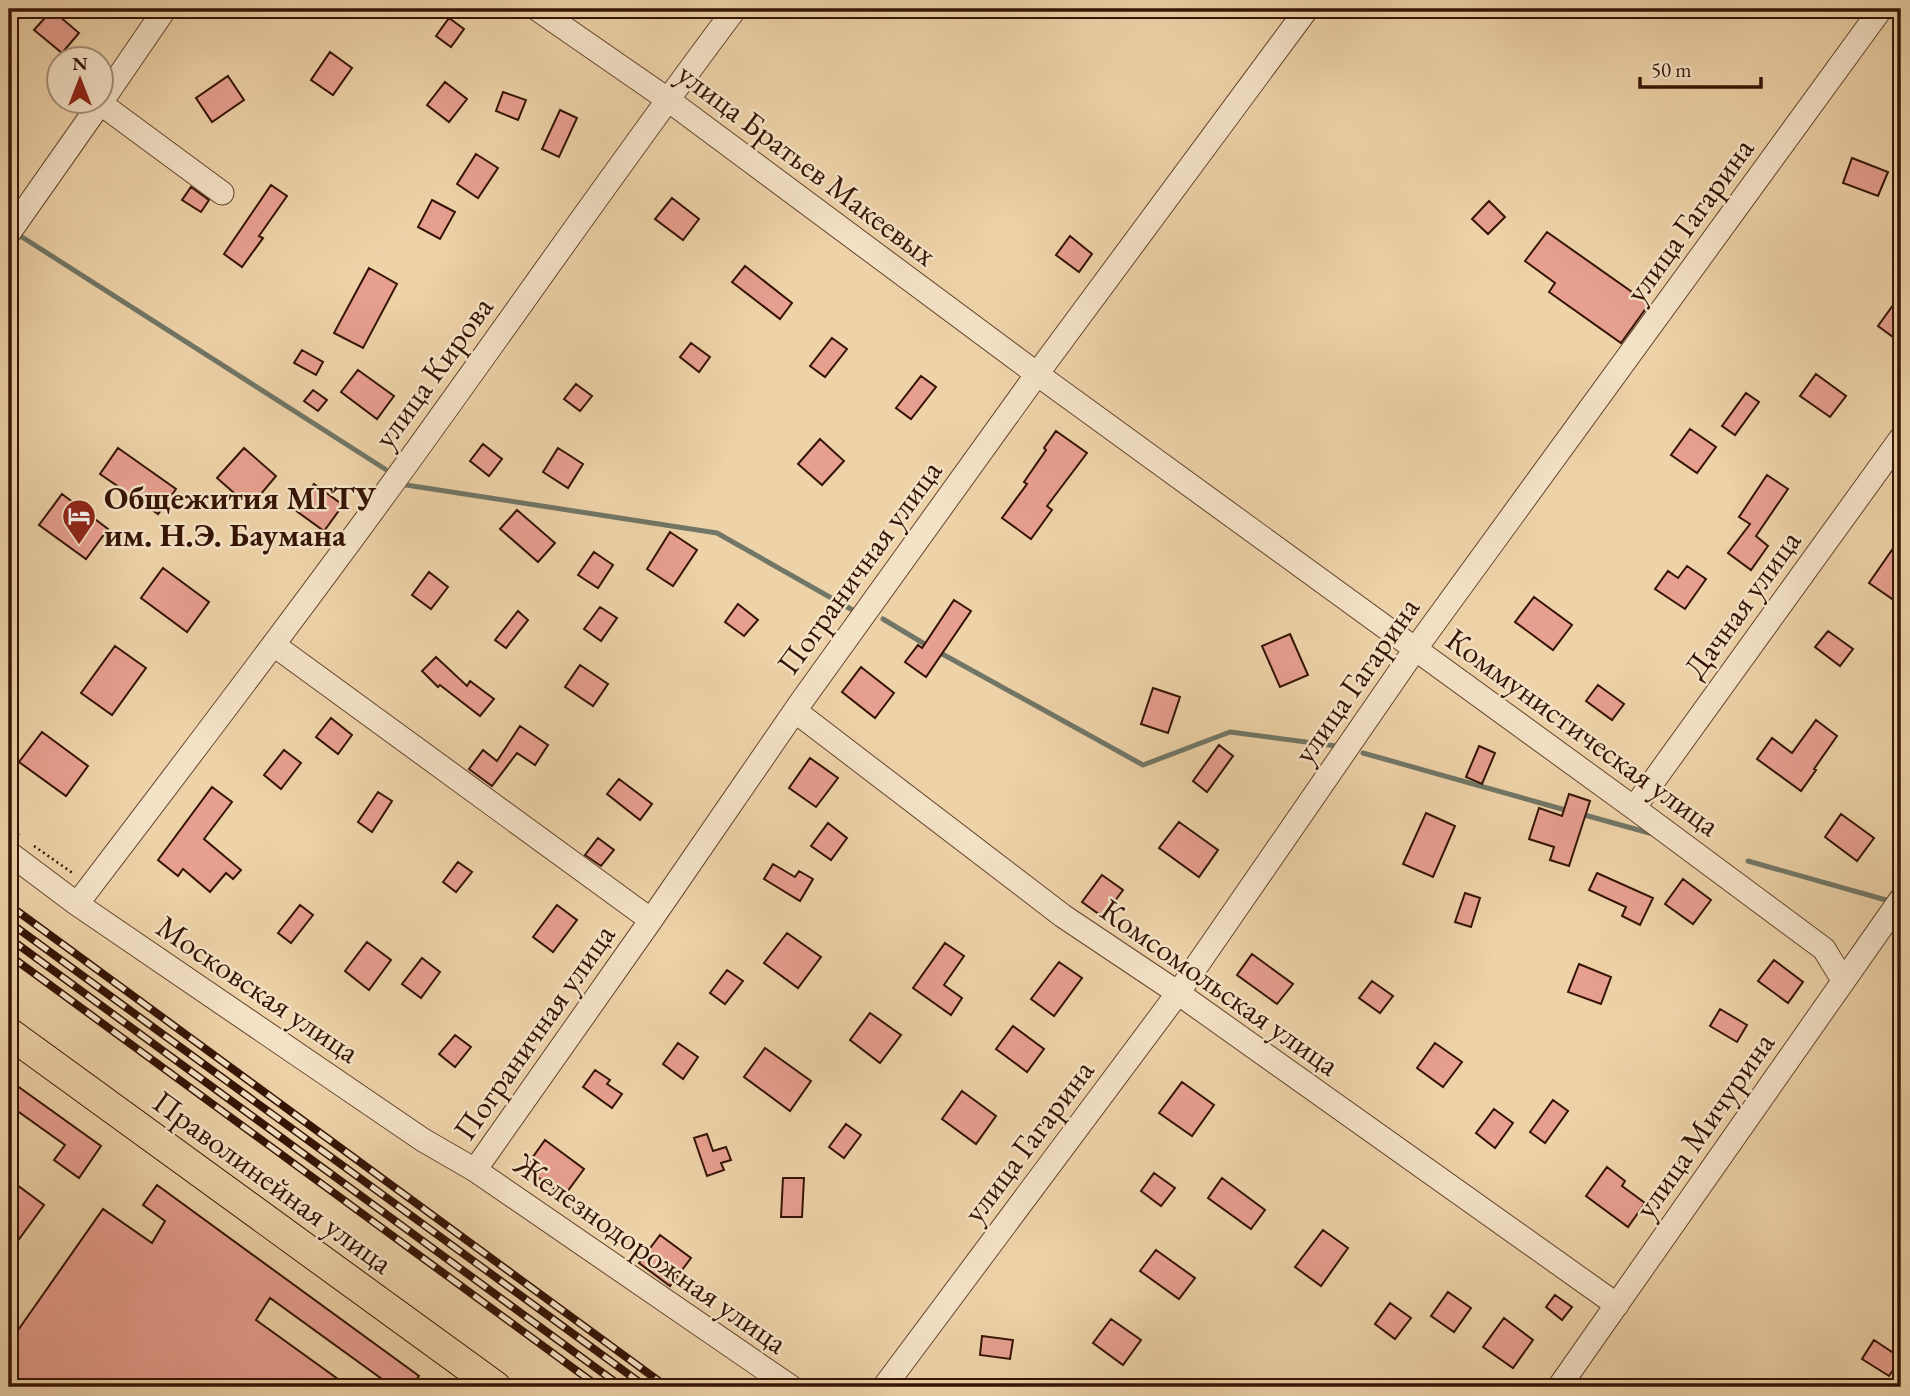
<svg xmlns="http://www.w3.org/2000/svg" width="1910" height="1396" font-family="'EB Garamond',serif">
	<rect width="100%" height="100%" fill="#eed2a8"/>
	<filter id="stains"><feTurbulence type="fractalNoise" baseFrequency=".00286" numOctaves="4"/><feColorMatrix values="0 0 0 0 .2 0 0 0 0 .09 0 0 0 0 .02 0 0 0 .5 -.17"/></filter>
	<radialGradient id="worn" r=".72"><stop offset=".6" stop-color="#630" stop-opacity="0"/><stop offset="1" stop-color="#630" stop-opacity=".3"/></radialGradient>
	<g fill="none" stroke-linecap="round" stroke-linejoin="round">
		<!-- stream -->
		<path stroke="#717666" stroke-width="5" d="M22 237 385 469
			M401 481 406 485 717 533 856 612
			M883 619 928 646
			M937 651 1143 765 1230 732 1336 746
			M1363 753 1569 811
			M1581 814 1653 834
			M1748 861 1886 900"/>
	</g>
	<!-- building -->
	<path fill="#e79f8f" stroke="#361405" stroke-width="2" d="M52 10 79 33 62 53 34 30Z
		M449 18 464 29 451 47 436 36Z
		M330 52 352 68 333 95 311 80Z
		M228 76 244 100 212 122 196 98Z
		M445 82 467 99 449 122 427 105Z
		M503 92 526 100 518 120 496 111Z
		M560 110 577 118 559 157 542 149Z
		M476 154 498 168 478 198 457 184Z
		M1852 158 1888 172 1878 196 1843 183Z
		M271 185 287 196 259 236 263 238 242 267 224 254Z
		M191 187 209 200 201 212 182 200Z
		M672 198 699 219 683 240 655 219Z
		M432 200 455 212 440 239 418 227Z
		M1489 201 1505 217 1488 234 1472 219Z
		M1547 232 1649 304 1621 343 1549 292 1555 283 1525 261Z
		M1070 236 1092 254 1079 272 1056 255Z
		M745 266 792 303 780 319 732 282Z
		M369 268 397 284 363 348 334 333Z
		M1901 294V343L1878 326Z
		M832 338 847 349 825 377 810 366Z
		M691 343 710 357 699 372 680 357Z
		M302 350 323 362 316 375 294 363Z
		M358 370 394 396 377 419 341 392Z
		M1816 374 1846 396 1830 417 1800 396Z
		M921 376 936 387 911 419 896 408Z
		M576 384 592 396 580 411 564 399Z
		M313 390 327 400 318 411 304 401Z
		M1746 393 1759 402 1735 435 1722 426Z
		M1690 429 1716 447 1697 473 1671 455Z
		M1056 431 1087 453 1047 506 1052 510 1031 539 1002 518 1027 484 1024 482 1046 450 1044 448Z
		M820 439 844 461 822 485 798 464Z
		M483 444 502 459 489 476 470 461Z
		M118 448 176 489 158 514 100 474Z
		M244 448 276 476 250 507 217 478Z
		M558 448 583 464 568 488 543 472Z
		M1767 475 1788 489 1756 536 1768 546 1751 570 1728 553 1750 524 1739 517Z
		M314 484 343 505 324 531 295 510Z
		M62 494 108 529 86 559 39 525Z
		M517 510 555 543 538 562 500 529Z
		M670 532 697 550 673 586 647 569Z
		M1901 537V605L1869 583Z
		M594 552 613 565 598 588 578 575Z
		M1687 566 1706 579 1685 609 1655 589 1668 571 1678 578Z
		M163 568 209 602 187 632 141 598Z
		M429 572 448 587 431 609 412 595Z
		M1534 597 1572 625 1553 650 1515 622Z
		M954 600 971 611 926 677 905 662 918 645 922 648Z
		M738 604 758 620 744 636 725 622Z
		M600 607 617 618 601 641 584 629Z
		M518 611 528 620 506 648 495 640Z
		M1828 631 1853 649 1840 666 1815 647Z
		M1290 634 1308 675 1280 687 1262 646Z
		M115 646 146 668 112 715 81 693Z
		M436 657 467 686 470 681 494 699 480 716 440 685 438 687 422 671Z
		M580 665 608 684 593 706 565 687Z
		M861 667 894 693 875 718 842 692Z
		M1598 685 1624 704 1612 720 1586 701Z
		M1153 688 1180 697 1168 733 1141 724Z
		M331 718 352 735 338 754 316 737Z
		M1816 720 1837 736 1814 769 1816 770 1801 791 1757 759 1772 738 1792 753Z
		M520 726 548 745 535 765 517 753 492 786 469 769 483 750 497 761Z
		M42 732 88 766 66 796 19 762Z
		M1219 745 1233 756 1207 792 1193 781Z
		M1479 746 1495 753 1482 784 1466 777Z
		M284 750 301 763 281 789 264 775Z
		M810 758 838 778 816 807 789 788Z
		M619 779 652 804 640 820 607 794Z
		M212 787 232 802 204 839 241 870 233 879 226 873 210 892 183 869 178 876 158 860Z
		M378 792 392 801 372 832 358 822Z
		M1569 794 1590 801 1569 866 1550 860 1554 847 1529 839 1539 808 1562 816Z
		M1426 813 1455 826 1433 877 1403 864Z
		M1841 814 1874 838 1857 861 1825 837Z
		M1179 822 1218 850 1199 877 1159 848Z
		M828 823 847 838 831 860 811 846Z
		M598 838 614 850 601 866 585 855Z
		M458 862 472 872 456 892 443 882Z
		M773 864 795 877 799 871 813 879 800 901 764 879Z
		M1597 873 1653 898 1640 925 1622 916 1626 907 1589 890Z
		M1102 875 1123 890 1103 917 1082 902Z
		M1683 879 1711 900 1693 924 1665 904Z
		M1465 893 1480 898 1471 927 1455 922Z
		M300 905 313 915 291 943 278 933Z
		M557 905 577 920 553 952 533 937Z
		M787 933 821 957 798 988 764 963Z
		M367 942 391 960 369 990 345 971Z
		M945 943 964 956 944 985 962 998 951 1015 913 988Z
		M1252 954 1293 984 1277 1004 1237 975Z
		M422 958 440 972 421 998 402 984Z
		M1774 960 1803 982 1788 1003 1758 981Z
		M1059 962 1082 978 1054 1016 1031 999Z
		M1579 964 1611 977 1601 1004 1568 992Z
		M727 970 743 981 725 1004 710 993Z
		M1372 981 1393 996 1380 1013 1359 998Z
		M1720 1009 1747 1025 1737 1042 1710 1026Z
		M870 1013 901 1035 880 1063 850 1040Z
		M1013 1026 1044 1049 1027 1072 996 1049Z
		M455 1035 471 1047 455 1067 439 1054Z
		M678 1043 698 1057 683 1079 663 1064Z
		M1435 1043 1462 1062 1443 1087 1417 1068Z
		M765 1048 811 1081 790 1111 744 1077Z
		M595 1070 610 1080 607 1084 622 1094 612 1108 583 1087Z
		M9 1080 101 1146 79 1178 54 1160 65 1145 9 1105Z
		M1182 1082 1214 1105 1192 1136 1159 1113Z
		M962 1091 996 1116 976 1144 942 1119Z
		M1553 1100 1568 1111 1545 1143 1530 1132Z
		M1494 1109 1513 1123 1495 1148 1476 1133Z
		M846 1124 861 1135 844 1158 829 1147Z
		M707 1134 713 1151 726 1147 731 1160 721 1163 724 1170 707 1176 694 1138Z
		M545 1140 584 1169 564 1196 525 1168Z
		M1607 1167 1625 1181 1622 1186 1645 1203 1628 1227 1586 1196Z
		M1154 1173 1175 1188 1161 1206 1141 1191Z
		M783 1178H804L802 1217H781Z
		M1222 1178 1265 1210 1251 1229 1208 1198Z
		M9 1179 44 1205 9 1253Z
		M157 1185 419 1376 411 1387H393L270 1298 256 1320 349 1387H23L9 1377V1343L103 1209 152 1243 165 1221 143 1205Z
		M1323 1230 1348 1248 1321 1286 1295 1267Z
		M660 1235 691 1258 670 1286 639 1263Z
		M1156 1250 1195 1278 1179 1299 1140 1271Z
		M1448 1292 1471 1308 1454 1332 1431 1316Z
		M1555 1295 1572 1307 1562 1320 1546 1307Z
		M1390 1303 1411 1318 1395 1339 1375 1324Z
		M1504 1318 1533 1340 1513 1368 1483 1347Z
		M1111 1319 1141 1340 1123 1365 1093 1343Z
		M982 1336 1013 1340 1010 1359 980 1355Z
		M1874 1340 1901 1358 1889 1376 1862 1359Z"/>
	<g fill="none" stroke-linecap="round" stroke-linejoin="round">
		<!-- minor casing -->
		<g stroke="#64442e" stroke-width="25">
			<path id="minor" d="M537 9 667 99 1037 374 1634 808 1824 949 1843 980
				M102 101 165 9
				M100 103 222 193
				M9 233 101 102
				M274 645 651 920
				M795 711 1063 916 1178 993 1617 1305
				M1634 808 1901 438
				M9 853 77 904 423 1140 475 1170 791 1387
				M77 904C180 769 282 635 382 498 501 335 614 170 735 9
				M475 1170 651 920 801 702 1037 374 1307 9
				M884 1387 1178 993 1416 648 1881 9
				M1559 1387 1901 899"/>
		</g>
		<!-- major casing -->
		<g stroke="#361405" stroke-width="32">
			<path id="major" d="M9 1033 496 1387"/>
		</g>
		<!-- path -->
		<path stroke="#361405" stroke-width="2.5" stroke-dasharray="2 3.5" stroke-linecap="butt" d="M9 827 20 836
			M34 846 74 874"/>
		<!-- minor -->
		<use href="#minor" stroke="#f4e2c6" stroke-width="23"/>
		<!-- major -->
		<use href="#major" stroke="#eed2a8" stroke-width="30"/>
		<!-- rail casing -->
		<g stroke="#361405" stroke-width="8">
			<path id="rail" d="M9 905 667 1387
				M9 922 646 1387
				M9 938 622 1387
				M9 955 599 1387"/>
		</g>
		<!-- rail -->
		<use href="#rail" stroke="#f4e2c6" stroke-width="5" stroke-dasharray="16" stroke-linecap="butt"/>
	</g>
	<!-- icons -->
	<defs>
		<g id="hotel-pin" transform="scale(1.75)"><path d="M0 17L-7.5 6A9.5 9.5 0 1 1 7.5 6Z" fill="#8f2418" stroke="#f4e2c6"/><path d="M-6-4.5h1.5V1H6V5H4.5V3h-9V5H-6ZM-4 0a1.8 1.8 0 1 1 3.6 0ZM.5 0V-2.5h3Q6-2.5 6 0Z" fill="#fff"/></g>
	</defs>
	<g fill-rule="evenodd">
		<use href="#hotel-pin" x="79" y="516"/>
	</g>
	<g text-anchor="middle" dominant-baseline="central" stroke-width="5" stroke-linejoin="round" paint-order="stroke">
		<!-- street labels -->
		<g font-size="32" fill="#361405" stroke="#f4e2c6">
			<text transform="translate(807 164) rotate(37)">улица Братьев Макеевых</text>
			<text transform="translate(1689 220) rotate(-54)">улица Гагарина</text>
			<text transform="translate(433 372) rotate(-54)">улица Кирова</text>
			<text transform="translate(859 567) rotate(-54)">Пограничная улица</text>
			<text transform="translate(1742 604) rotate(-54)">Дачная улица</text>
			<text transform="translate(1356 680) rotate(-55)">улица Гагарина</text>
			<text transform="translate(1583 732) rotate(36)">Коммунистическая улица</text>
			<text transform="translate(1220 987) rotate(35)">Комсомольская улица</text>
			<text transform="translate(258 989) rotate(34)">Московская улица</text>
			<text transform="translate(534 1032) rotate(-55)">Пограничная улица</text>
			<text transform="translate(1704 1125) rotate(-55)">улица Мичурина</text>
			<text transform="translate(1028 1141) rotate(-53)">улица Гагарина</text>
			<text transform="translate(273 1182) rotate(36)">Праволинейная улица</text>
			<text transform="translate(651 1253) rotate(35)">Железнодорожная улица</text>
		</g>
		<!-- poi labels -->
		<g font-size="32" font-weight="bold" fill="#361405" stroke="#f4e2c6" text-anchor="start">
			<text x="104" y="498">Общежития МГТУ<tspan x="104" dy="37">им. Н.Э. Баумана</tspan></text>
		</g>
	</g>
	<!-- margin -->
	<rect width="1910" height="1396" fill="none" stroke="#eed2a8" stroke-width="35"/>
	<rect x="10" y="10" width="1889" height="1375" fill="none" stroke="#361405" stroke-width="3.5"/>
	<rect x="18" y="18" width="1875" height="1361" fill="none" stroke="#361405" stroke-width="2"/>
	<!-- north arrow -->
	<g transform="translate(80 80)"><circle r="33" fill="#f4e2c6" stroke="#a89079" stroke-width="2"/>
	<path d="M0-5L12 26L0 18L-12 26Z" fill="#8f2418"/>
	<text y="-10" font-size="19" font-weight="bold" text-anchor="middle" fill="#361405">N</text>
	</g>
	<!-- scale -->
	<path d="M1640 77v10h121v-10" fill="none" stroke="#361405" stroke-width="3.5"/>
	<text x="1651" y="77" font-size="21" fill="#361405" stroke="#f4e2c6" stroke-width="5" paint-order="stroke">50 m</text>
	<rect width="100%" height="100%" filter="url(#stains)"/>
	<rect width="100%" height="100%" fill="url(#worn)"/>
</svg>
